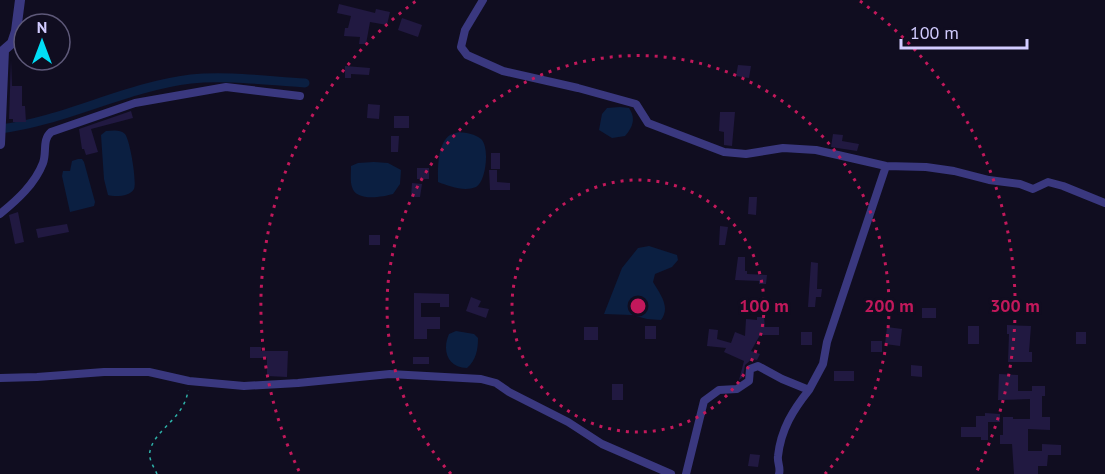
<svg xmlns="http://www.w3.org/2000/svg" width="1105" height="474" font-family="'PT Sans',sans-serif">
	<rect width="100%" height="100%" fill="#100d20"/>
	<!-- water -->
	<path fill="#0b1f41" d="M620 107 629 108C636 118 633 127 625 136L612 138 599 130 602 114 607 108Z
		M106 131C112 131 120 129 125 134 130 140 137 182 134 189 130 197 114 197 108 195L104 179 101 135Z
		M459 132C467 133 475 134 481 139 490 147 486 182 476 187 464 192 449 186 438 182 438 169 437 144 450 135 450 135 458 132 459 132Z
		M78 159H82L84 162 95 202 94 206 70 212 62 176 63 171H70L72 161Z
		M374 162 388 163 401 170 400 184 393 194C382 197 356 202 352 187 350 181 351 173 351 166L358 163Z
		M649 246 677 255 678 260 672 267 655 274 653 282C660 294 671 307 661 320L647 319 632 315 604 314 622 268 638 248Z
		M456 331 474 334 478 338C478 350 476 360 467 368 447 367 442 350 449 334Z"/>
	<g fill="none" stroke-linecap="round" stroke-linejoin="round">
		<!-- canal -->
		<path stroke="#0b1f41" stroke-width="9" d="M0 129C65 121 125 87 191 79 226 75 270 81 305 83"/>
	</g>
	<!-- building -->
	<path fill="#211941" d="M339 4 375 13 376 9 390 12 387 25 370 22 366 44H359L360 37 344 36 345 28H348L351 16 337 13Z
		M402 18 422 25 418 37 398 30Z
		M11 60 12 86H22V106H25L26 122H13V119H9Z
		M738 65 751 66 749 78 736 76Z
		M345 66 370 68 369 75 351 74V78H345Z
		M368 104 380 105 379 119 367 118Z
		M131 111 133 118 91 129 98 152 86 155 84 149H82L79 129Z
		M720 112H735L732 146 724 145V132L719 131Z
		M394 116H409V128H394Z
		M833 134 843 135 842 141 859 144 857 151 831 147Z
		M391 136H399L398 152H391Z
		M491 153H500V169H491Z
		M417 168H429V179H417Z
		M489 170H497V182L510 183V190H490Z
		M412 183 422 184 420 197H411Z
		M749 197H757L756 215 748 214Z
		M18 212 24 242 15 244 9 215Z
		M67 224 69 232 38 238 36 229Z
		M720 226 728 227 725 245H719Z
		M369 235H380V245H369Z
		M738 257H745V271H747V274L767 275 766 284H759V281L735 280Z
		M811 262 818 263 817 289H822L821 297H816L815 307H808Z
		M414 293 449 294V307H440V303H421V317H440V329H427V339H414Z
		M471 297 481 301 478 307 489 309 486 318 466 311Z
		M922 308H936V318H922Z
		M757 317H764L765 327H779V335H760L751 351 760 354 757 360 752 359 745 365 743 377 739 380 744 361 724 352 726 348 707 346 709 329 718 330 717 339 731 343 735 332 745 336 746 319 757 320Z
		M1007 325 1031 326 1029 352H1032V362H1008L1009 334H1007Z
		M645 326H656V339H645Z
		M968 326H979V344H968Z
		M584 327H598V340H584Z
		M887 327 902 329 900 346 885 344Z
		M801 332H812V345H801Z
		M1076 332H1086V344H1076Z
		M871 341H882V352H871Z
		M250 347H261V351H288L287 377 267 376V358H250Z
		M413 357H429V364H413Z
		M911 365 922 366V377L911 376Z
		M834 371H854V381H834Z
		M999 374 1018 375V391H1032V386H1045V396H1042V417H1050V430L1028 429V451H1042V444L1061 445V455H1048L1047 466H1038V474H1014L1012 444H1000V435H1003V417H1013V419H1030V399L998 400Z
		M612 384H623V400H612Z
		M985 413 1000 414V422H988V440H981V437H961V427H976V416H985Z
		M750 454 760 455 758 467 748 466Z"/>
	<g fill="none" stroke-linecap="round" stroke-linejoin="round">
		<!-- path -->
		<path stroke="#2eb1a8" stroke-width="1.5" stroke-dasharray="3 4.5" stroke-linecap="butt" d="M157 474C154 467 148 459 150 451 154 430 185 418 188 390"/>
		<!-- minor -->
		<path stroke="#3a387f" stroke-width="8" d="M483 0 465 30 461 47 467 55 503 71 578 88 636 104 648 123 724 152 746 154 783 148 816 150 886 166 926 167 954 171 989 180 1020 184 1033 189 1048 182 1063 186 1105 203
			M0 214C17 200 35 184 43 163 47 152 42 140 51 132L135 103 226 87 300 96
			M0 378 37 377 104 372H149L189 381 244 386 298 383 390 374 481 379 496 383 509 392 568 422 602 444 671 474
			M686 474 704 401 719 390 737 389 749 381 750 369 758 366 782 379 809 390 823 364 827 342 886 166
			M779 474C781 467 777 463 778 456 781 429 793 410 809 390"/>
		<!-- tertiary -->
		<path stroke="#3a387f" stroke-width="10" d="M0 144 4 50 12 43 16 31 20 0"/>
	</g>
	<!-- distance rings -->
	<g fill="none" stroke="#c2185b" stroke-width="3" stroke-dasharray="3 6">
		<circle cx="638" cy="306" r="126"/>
		<path d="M451 474A251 251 0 1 1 825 474"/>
		<path d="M299 471A377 377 0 0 1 416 1M860 1A377 377 0 0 1 977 471"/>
	</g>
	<circle cx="638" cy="306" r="9" fill="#c2185b" stroke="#100d20" stroke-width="3"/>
	<g font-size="18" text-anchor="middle" font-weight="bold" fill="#c2185b" stroke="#100d20" stroke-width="6" stroke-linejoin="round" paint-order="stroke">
		<text x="764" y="312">100 m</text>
		<text x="889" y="312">200 m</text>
		<text x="1015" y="312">300 m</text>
	</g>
	<!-- north arrow -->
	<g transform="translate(42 42)"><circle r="28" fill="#100d20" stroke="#5e5979" stroke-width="1.5"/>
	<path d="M0-4.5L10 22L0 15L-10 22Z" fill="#01def6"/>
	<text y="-9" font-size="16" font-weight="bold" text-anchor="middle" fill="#d2ccff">N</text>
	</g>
	<!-- scale -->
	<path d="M901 39v9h126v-9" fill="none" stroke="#d2ccff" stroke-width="3"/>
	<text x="910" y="39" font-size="18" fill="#d2ccff" stroke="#100d20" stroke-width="4.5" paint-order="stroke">100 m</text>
</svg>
